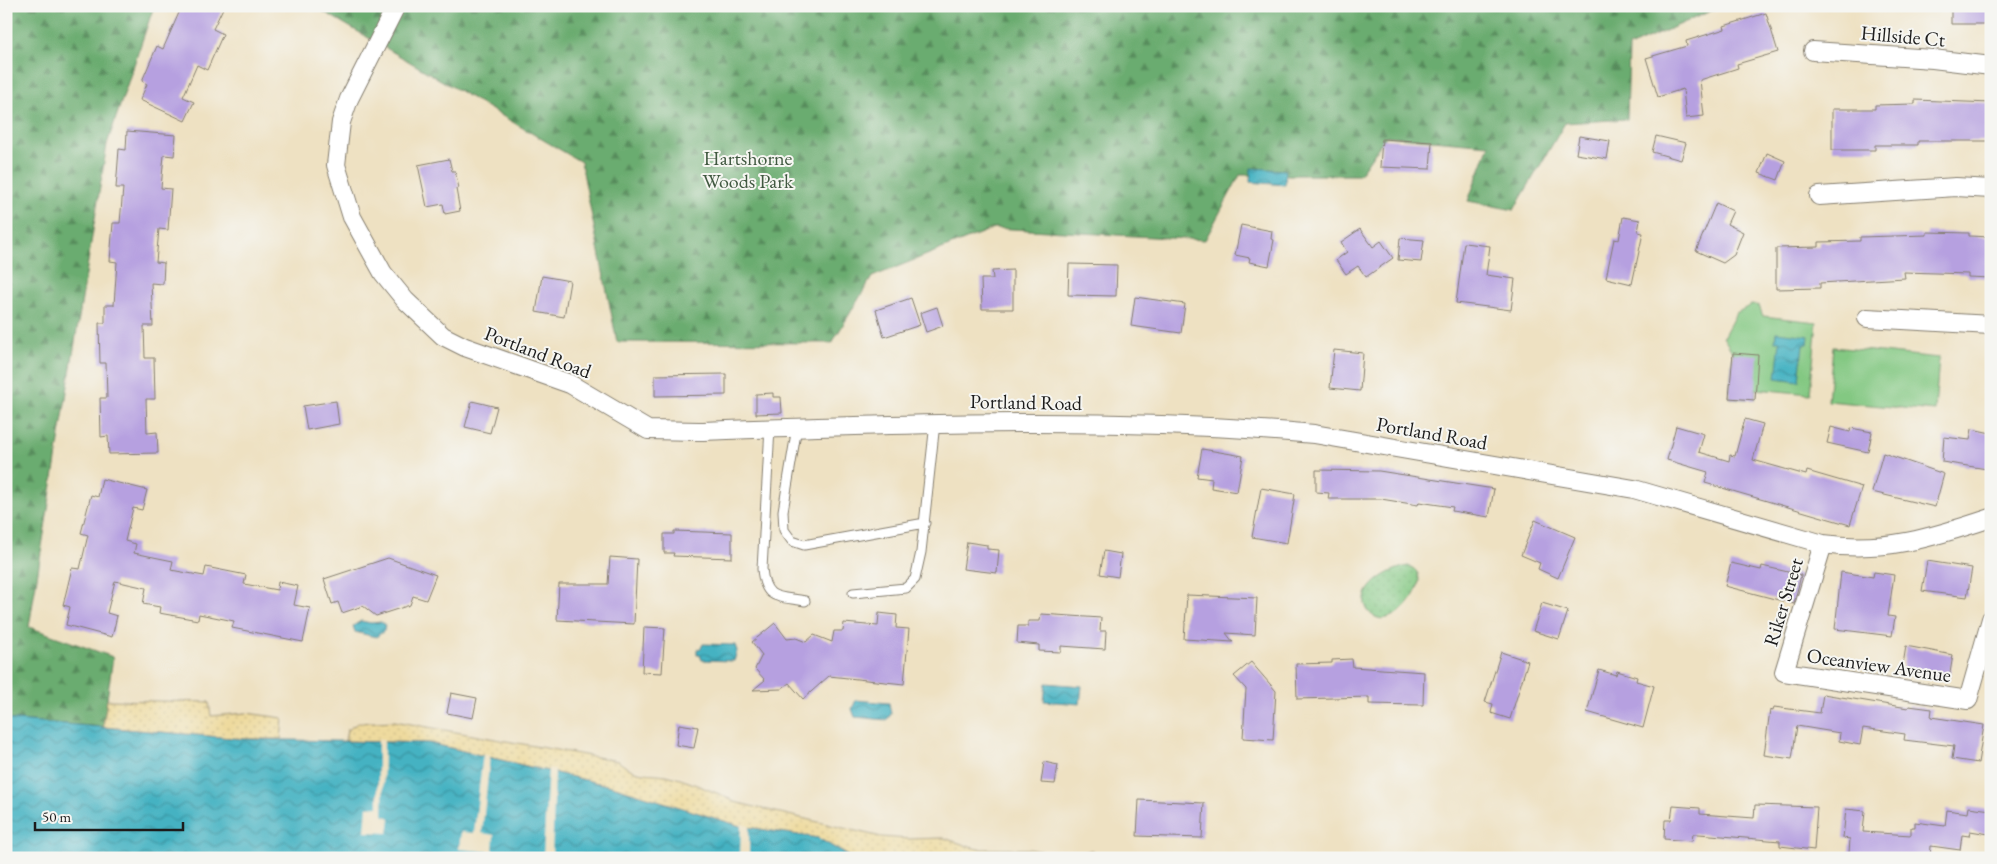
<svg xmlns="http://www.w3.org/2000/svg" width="1997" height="864" font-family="'EB Garamond',serif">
	<defs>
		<pattern id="grass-dots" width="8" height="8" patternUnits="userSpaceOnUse" patternTransform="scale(1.25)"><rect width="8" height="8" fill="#83c882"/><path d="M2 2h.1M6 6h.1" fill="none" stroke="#71ab70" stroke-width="1.8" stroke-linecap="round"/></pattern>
		<pattern id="forest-firs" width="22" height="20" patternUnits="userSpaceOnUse" patternTransform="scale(1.25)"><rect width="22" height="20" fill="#6aac70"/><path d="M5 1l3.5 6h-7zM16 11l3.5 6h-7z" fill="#568b5b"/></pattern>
		<pattern id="sand-dots" width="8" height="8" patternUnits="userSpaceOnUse" patternTransform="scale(1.25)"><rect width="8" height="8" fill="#eeda9e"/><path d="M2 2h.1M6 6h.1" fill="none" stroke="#ccba88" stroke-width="1.8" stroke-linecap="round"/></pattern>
		<pattern id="water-waves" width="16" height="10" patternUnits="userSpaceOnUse" patternTransform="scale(1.25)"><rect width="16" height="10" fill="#45b2c2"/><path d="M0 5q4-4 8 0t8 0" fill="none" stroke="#39909d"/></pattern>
	</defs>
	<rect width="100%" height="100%" fill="#f6f6f2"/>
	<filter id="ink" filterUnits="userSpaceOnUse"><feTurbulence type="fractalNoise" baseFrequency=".02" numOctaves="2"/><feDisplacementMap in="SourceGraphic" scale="10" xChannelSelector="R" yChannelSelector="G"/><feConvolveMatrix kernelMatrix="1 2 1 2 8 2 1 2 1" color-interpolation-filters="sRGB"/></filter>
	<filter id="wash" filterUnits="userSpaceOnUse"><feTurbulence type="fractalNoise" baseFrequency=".0096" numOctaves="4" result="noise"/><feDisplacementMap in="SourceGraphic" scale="20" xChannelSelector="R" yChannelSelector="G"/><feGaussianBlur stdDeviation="1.12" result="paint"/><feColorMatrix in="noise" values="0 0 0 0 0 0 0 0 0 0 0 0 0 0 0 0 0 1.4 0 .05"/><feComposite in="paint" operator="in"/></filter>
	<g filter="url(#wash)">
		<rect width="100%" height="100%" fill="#eee1c2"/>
		<!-- grass -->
		<path fill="url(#grass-dots)" stroke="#50724f" d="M1408 566C1438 575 1399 625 1378 618 1371 616 1367 611 1365 604 1362 584 1391 569 1408 566Z"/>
		<!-- forest -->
		<path fill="url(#forest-firs)" stroke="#436446" d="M6 6H154L107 144 29 627 113 657 103 727 6 719Z
			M314 6H973L975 10 987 6H1351L1352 9 1492 6H1722L1629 47 1627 119 1565 123 1514 210 1468 201 1489 145 1386 136 1359 175H1240L1205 240 994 228 872 277 832 343 617 342 581 162Z"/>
		<!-- sand -->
		<path fill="url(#sand-dots)" stroke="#857b5d" d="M107 700 209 702 211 716 246 713 283 718 281 739H243L103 727Z
			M394 721 618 761C639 778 648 771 670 776 689 781 708 790 727 797L734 802 881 837 909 839 944 838 977 849H1029L1072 857 1091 850 1103 858H971L958 855 930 858H852L818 838 740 826 615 787 430 743 345 741 347 730 358 723Z"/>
		<!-- garden -->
		<path fill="#83c882" stroke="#50724f" d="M1751 305 1759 306 1763 316 1817 322 1810 394 1756 389 1755 400 1729 398 1733 353 1723 337 1736 313Z
			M1833 347 1939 358 1935 411 1828 401Z"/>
		<!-- water -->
		<path fill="url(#water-waves)" stroke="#30676f" d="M1251 168 1286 170 1285 185 1250 182Z
			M1776 332 1809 336 1808 344H1803L1799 381 1776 378 1780 341H1775Z
			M361 621 371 623 381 622 385 625 384 631 376 637 355 632 353 626Z
			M703 644 735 645 737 651 734 661 702 660 700 655H697V649L700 650Z
			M1046 683 1082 686 1080 704 1044 701Z
			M856 700 889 703 891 714 887 720 855 717 852 709Z
			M6 719 243 739 429 743 615 787 740 826 818 838 852 858H6Z"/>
		<!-- pier -->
		<path fill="#eee1c2" d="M378 739H384L383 815 390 818 388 833 365 832 367 807 378 806Z
			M483 753 490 755 482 833 494 835 493 852 459 849 461 832 474 833Z
			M548 768 555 770 552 858H543Z
			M741 824 749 825V858H740Z"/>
		<g id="blocks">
			<!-- building -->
			<path fill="#b6a0e0" d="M182 6H224L213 29 223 34 207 70 197 65 183 97 194 102 185 121 140 100 147 84 142 81 157 46 163 49Z
				M1951 6H1991V24H1951Z
				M1766 13 1778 52 1737 64 1738 68 1700 80 1704 116 1686 118 1683 89 1658 97 1646 58 1687 46 1686 41 1725 29 1724 26Z
				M1915 100 1991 103V141H1918V145H1875V150H1832V109H1875V105L1915 104Z
				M127 131 176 135 174 156 164 155 161 188 171 189 168 230 159 229 156 262 164 263 163 284 151 283 153 326H144L145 358H154L155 399H146L147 433 157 432 158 453 109 454 108 436 101 437 100 398H107L106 363H100L99 323H105V305H114L117 262 110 261 113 223H120L123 188H116L119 149 126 150Z
				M1579 136 1610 141 1607 159 1576 154Z
				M1656 136 1686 143 1681 160 1652 152Z
				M1382 139 1432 142 1430 169 1380 167Z
				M1767 153 1785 161 1778 180 1759 173Z
				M449 159 452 171H455L459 188 456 189 460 211 445 214 443 204 427 207 418 165Z
				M1716 203 1733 211 1727 224 1743 232 1734 255 1723 263 1696 251Z
				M1623 217 1640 220 1638 232 1643 233 1632 284 1606 278 1614 239 1619 240Z
				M1241 225 1272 231 1271 239 1274 240 1269 266 1249 262 1250 258 1235 255Z
				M1360 229 1373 247 1381 241 1393 258 1366 277 1358 266 1346 274 1336 260 1347 252 1341 242Z
				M1927 232 1969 233V236L1991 237V278L1968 277V274L1904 272 1905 278 1820 283V288L1776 289V248L1819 247V242L1860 241V237L1927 235Z
				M1400 238 1424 240 1421 262 1398 260Z
				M1464 243 1490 246 1486 275 1515 279 1511 310 1456 303Z
				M1069 264 1117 265 1116 296 1068 295Z
				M1013 270V309H982L981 279H993L992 271Z
				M542 276 570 281 564 317 536 312Z
				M1135 297 1185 304 1181 333 1131 326Z
				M911 298 920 325 884 337 876 310Z
				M937 307 943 326 926 332 920 313Z
				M1334 350 1363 353 1360 391 1330 388Z
				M1733 353 1758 355 1755 400 1729 398Z
				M726 374V395L655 396V375Z
				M773 393V397H781L782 413 756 414V394Z
				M336 401 339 424 307 430 303 406Z
				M472 401 497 407 490 433 465 427Z
				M1745 419 1763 424 1753 460 1806 475 1807 471 1862 487 1850 525 1705 483 1708 472 1667 460 1676 426 1704 434 1699 452 1729 461 1730 455 1735 456Z
				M1831 427 1850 432 1851 428 1872 432 1868 452 1827 443Z
				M1972 429 1991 433 1987 469 1942 462 1944 437 1970 440Z
				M1202 449 1243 456 1237 492 1211 488 1212 479 1197 477Z
				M1883 453 1944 474 1935 507 1872 492Z
				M1316 470 1379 471 1494 489 1489 517 1452 511 1453 507 1419 502 1418 505 1381 499H1328L1329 493 1316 492Z
				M102 479 147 490 142 510 133 508 125 541 136 544 134 553 173 561 171 570 204 576 206 567 246 575 244 584 277 590 278 582 298 586 294 605 310 608 303 642 232 628 234 621 199 614 198 620 159 613 160 607 143 604 146 588 115 581 107 613 117 616 112 637 66 625 70 607 63 605 72 568 80 569 88 535 81 533 91 495 98 497Z
				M1261 488 1295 494 1287 543 1252 537Z
				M1535 520 1575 537 1558 578 1538 569 1540 563 1521 555Z
				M674 531 732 533V558L673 556 674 553H664V534H674Z
				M967 542 987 545V549L999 550 997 573 963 569Z
				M1104 551 1121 554 1118 577 1100 574Z
				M610 557 637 559 634 624 557 620 559 584H608Z
				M388 558 436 575 426 600 413 596 410 605 376 616 363 606 342 613 338 602 332 604 324 579Z
				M1927 561 1972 568 1967 597 1922 591Z
				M1731 563 1761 570 1762 566 1801 575 1794 604 1725 586Z
				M1841 572 1873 577 1874 572 1894 575 1888 616 1895 617 1892 636 1835 629Z
				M1187 595 1257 598 1255 635 1226 633 1233 642 1184 639Z
				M1542 603 1568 611 1559 639 1533 631Z
				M879 613 897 615 896 628 909 629 904 684 829 676 803 699 789 683 781 689 753 690 765 680 755 669 762 655 752 642 775 623 787 639 796 638 806 642 814 635 832 642 834 631H843L844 623 878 626Z
				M1041 614 1101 618 1100 631H1106L1105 649 1061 646V652L1039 651V645L1017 643 1018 626H1028V621H1040Z
				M644 627 665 628 662 673 642 672Z
				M1906 646 1953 655 1949 679 1902 671Z
				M1501 652 1528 661 1510 719 1491 713 1493 704 1485 702Z
				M1352 659 1353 667 1424 672 1423 705 1369 704V697L1297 699 1296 664 1332 663V660Z
				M1251 662 1276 691 1273 740 1243 738 1246 689 1234 676Z
				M1599 670 1616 675 1617 671 1637 677 1636 681 1654 686 1643 728 1587 712Z
				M451 693 477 698 473 718 447 713Z
				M1823 694 1908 708 1909 706 1932 709 1931 717 1984 725 1978 763 1952 759 1954 746 1904 740 1905 734 1863 728 1860 745 1839 741 1840 733 1797 726 1792 759 1764 755 1770 710 1773 711 1774 707 1820 713Z
				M679 724 698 727 694 748 676 745Z
				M1044 762 1058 765 1055 784 1041 783Z
				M1139 800 1204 803 1202 838 1137 836Z
				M1755 805 1817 807 1814 850 1780 846V841L1699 834H1693L1692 841 1664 839 1665 820H1671L1673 806 1700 808V814L1754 818Z
				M1969 807 1991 810 1989 834 1970 831 1969 836 1962 835 1960 850 1931 846 1930 858 1849 853 1850 839 1843 838 1846 809 1865 811 1863 832 1911 835V827H1915V822L1945 826 1947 810 1968 813Z"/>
		</g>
	</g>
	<g filter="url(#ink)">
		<use href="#blocks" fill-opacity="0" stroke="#857e6f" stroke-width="1"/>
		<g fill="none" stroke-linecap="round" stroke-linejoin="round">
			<!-- lane casing -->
			<g stroke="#857e6f" stroke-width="11">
				<path id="lane" d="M797 427 783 511 784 530 792 541 804 545 925 523
					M770 428 762 569C765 601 778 596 805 601
					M853 593 906 588 915 579 921 552 935 423"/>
			</g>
			<!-- street casing -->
			<g stroke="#857e6f" stroke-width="20">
				<path id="street" d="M396 6 349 99 341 122 336 165 352 217 383 273 405 300 443 336 465 347 570 384 648 430 699 431C904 424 1109 416 1314 434L1634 489 1823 544C1884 553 1934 537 1991 518
					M1813 51 1933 59 1991 66
					M1819 196 1956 187 1991 189
					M1867 318 1991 325
					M1823 544 1784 672 1968 700 1991 619"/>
			</g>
			<!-- lane -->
			<use href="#lane" stroke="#fff" stroke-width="9"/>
			<!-- street -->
			<use href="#street" stroke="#fff" stroke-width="18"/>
		</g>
	</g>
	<g text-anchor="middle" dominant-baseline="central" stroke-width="4" stroke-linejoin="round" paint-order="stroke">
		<!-- street labels -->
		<g font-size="20" fill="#1c1c1c" stroke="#f6f6f2">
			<text transform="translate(1903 36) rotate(5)">Hillside Ct</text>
			<text transform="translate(538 352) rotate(21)">Portland Road</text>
			<text transform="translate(1026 402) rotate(1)">Portland Road</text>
			<text transform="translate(1432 433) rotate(10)">Portland Road</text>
			<text transform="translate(1783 602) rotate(-73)">Riker Street</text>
			<text transform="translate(1879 665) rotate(8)">Oceanview Avenue</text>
		</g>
		<!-- park labels -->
		<g font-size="20" fill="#405840" stroke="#f6f6f2">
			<text x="748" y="158">Hartshorne<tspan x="748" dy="23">Woods Park</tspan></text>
		</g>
	</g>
	<!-- margin -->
	<rect width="1997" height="864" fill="none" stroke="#f6f6f2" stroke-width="25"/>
	<!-- scale -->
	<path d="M35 822v8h148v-8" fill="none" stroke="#1c1c1c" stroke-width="2.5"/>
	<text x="42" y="822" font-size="15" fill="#1c1c1c" stroke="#f6f6f2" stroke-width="4" paint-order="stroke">50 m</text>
</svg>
